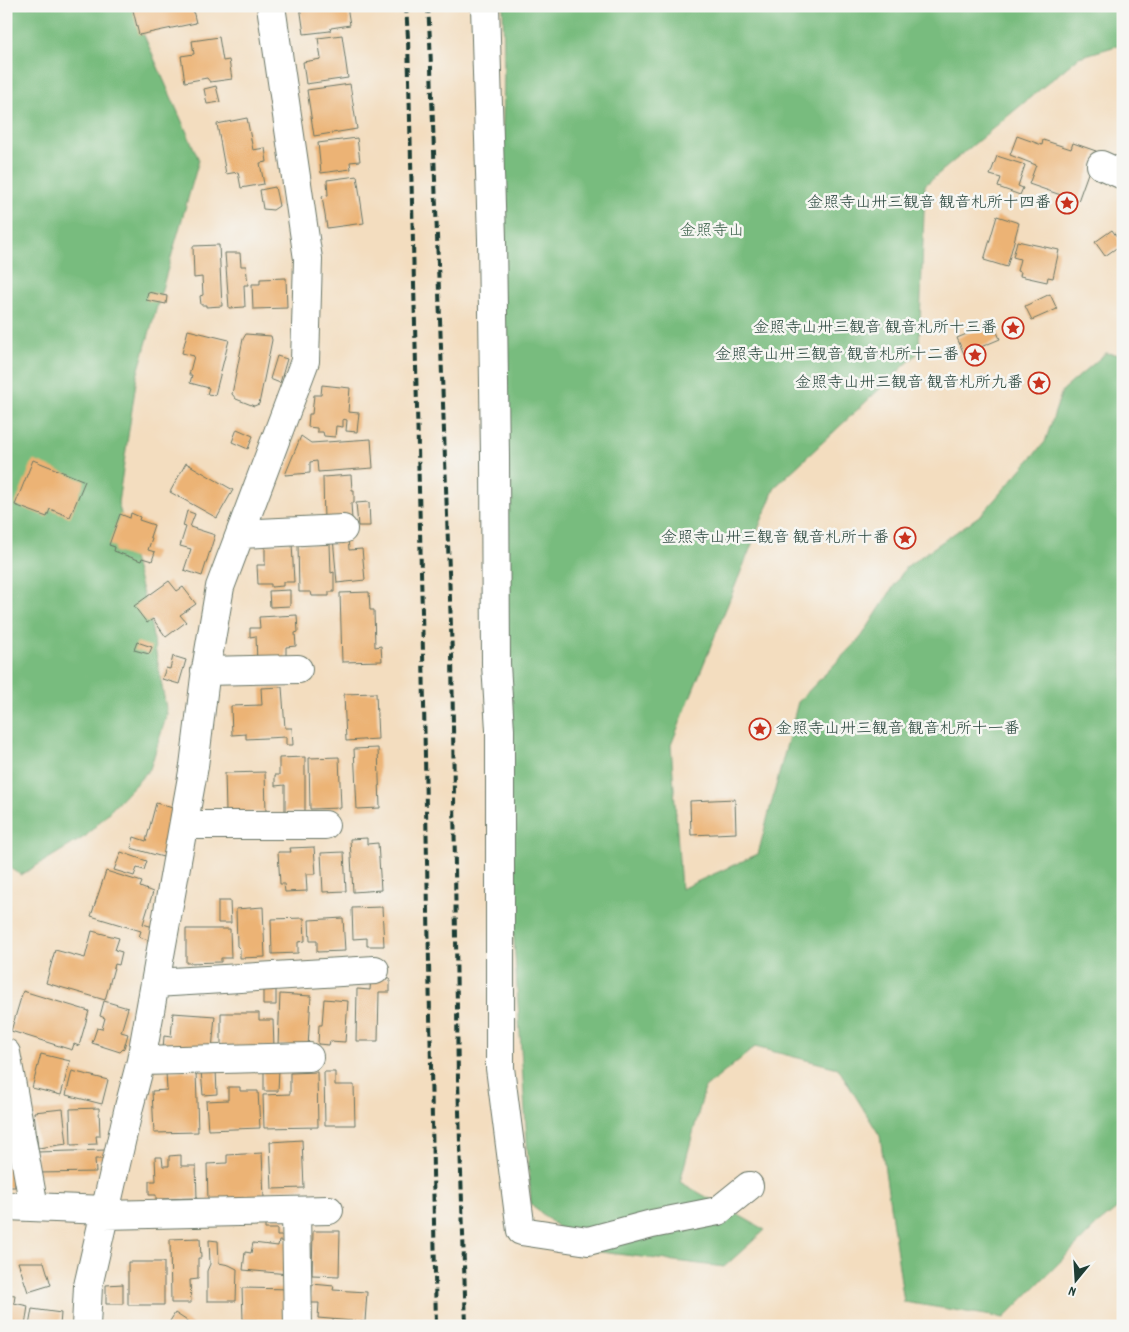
<svg xmlns="http://www.w3.org/2000/svg" width="1129" height="1332" font-family="Dekko,'Klee One',sans-serif">
	<rect width="100%" height="100%" fill="#f6f6f2"/>
	<filter id="ink" filterUnits="userSpaceOnUse"><feTurbulence type="fractalNoise" baseFrequency=".02" numOctaves="2"/><feDisplacementMap in="SourceGraphic" scale="10" xChannelSelector="R" yChannelSelector="G"/><feConvolveMatrix kernelMatrix="1 2 1 2 8 2 1 2 1" color-interpolation-filters="sRGB"/></filter>
	<filter id="wash" filterUnits="userSpaceOnUse"><feTurbulence type="fractalNoise" baseFrequency=".0096" numOctaves="4" result="noise"/><feDisplacementMap in="SourceGraphic" scale="20" xChannelSelector="R" yChannelSelector="G"/><feGaussianBlur stdDeviation="1.12" result="paint"/><feColorMatrix in="noise" values="0 0 0 0 0 0 0 0 0 0 0 0 0 0 0 0 0 1.4 0 .05"/><feComposite in="paint" operator="in"/></filter>
	<g filter="url(#wash)">
		<rect width="100%" height="100%" fill="#f3ddbf"/>
		<!-- forest -->
		<path fill="#78bc7e" stroke="#4c7c59" d="M6 6H131L199 160 137 376 118 503 150 620 167 714 150 769 86 836 21 875 6 866Z
			M503 6H1123V44L1079 57 925 185 919 352 775 487 671 745 681 889 758 854 798 702 862 636 906 567 982 514 1045 442 1062 391 1106 353 1123 355V1204L1097 1225 1004 1318 904 1302 880 1136 838 1068 755 1047 705 1088 680 1182 765 1230 724 1267 584 1250 531 1204 504 785 499 314 504 68Z"/>
		<g id="blocks">
			<!-- building -->
			<path fill="#ecb374" d="M132 6H192L196 23 139 35Z
				M300 6H314V7L347 6 350 25 331 28 330 31 304 34Z
				M342 35 348 78 306 84 303 62 321 59 318 38Z
				M219 37 223 61 229 60 232 79 210 82 207 78 185 82 181 56 194 54 192 41Z
				M350 84 357 129 314 136 307 90Z
				M216 86 220 102 207 104 204 89Z
				M247 118 253 150 265 148 267 162 260 163 264 184 241 188 238 172 226 174 217 124Z
				M1017 136 1042 145 1043 140 1071 149 1073 143 1096 151 1078 201 1029 184 1036 165 1010 155Z
				M357 138 360 161 350 162 351 169 321 173 318 143Z
				M997 156 1025 165 1018 186 1023 188 1020 195 998 187 1001 178 990 175Z
				M357 176 364 223 327 228 322 196 328 195 327 180Z
				M275 187 279 206 273 210 263 209 260 190Z
				M997 216 1019 223 1007 267 984 260Z
				M1112 230 1122 244 1105 256 1095 242Z
				M1017 241 1059 250 1053 278 1048 277 1047 282 1020 276 1021 272 1017 271 1020 259 1013 257Z
				M219 245 222 306 206 307V305H201L200 296 203 295 202 277 194 278 193 246Z
				M225 253H240L241 266H246L248 285H244L245 307 229 308Z
				M286 278 287 308 253 309 252 284H260V279Z
				M148 292 167 296 166 304 146 300Z
				M1050 294 1057 309 1032 320 1025 306Z
				M993 323 1000 339 964 354 957 338Z
				M188 330 229 340 215 395 207 394 209 388 190 383 192 375H189L194 356 182 353Z
				M246 334 271 336 272 340 259 404 254 406 236 399 232 394 243 339Z
				M277 356 287 359 280 383 270 379Z
				M322 385 350 388 348 412 359 413 357 432 346 431 347 420 343 419V427L336 426 335 437 324 436 323 432H317V428L308 427 309 414H312L314 395H321Z
				M237 429 253 436 248 449 232 442Z
				M301 436 311 443 371 439 373 468 318 472 317 461 310 462V473L285 475Z
				M33 460 85 481 70 517 50 509 47 517 15 505Z
				M186 463 233 490 217 518 170 492Z
				M351 475 352 490H354V503H351L352 520 324 522 323 477Z
				M369 502 370 526H358L356 503Z
				M187 511 195 514 190 527 215 535 202 576 184 570 191 549 180 546 186 527 183 526Z
				M131 513 140 517 139 520 154 525 150 537 152 538 148 550 155 552 152 561 142 558 141 561 114 551 115 547 109 545 120 514 130 518Z
				M348 536 349 550 362 549 365 580 337 583 333 538Z
				M292 543 294 582H283V586L271 587V584H258L257 565H265V545Z
				M298 544H330L331 573 334 572V592H329V596H312L311 592H299Z
				M169 581 177 591 183 587 196 604 180 615 186 622 166 637 153 619 147 623 134 606Z
				M290 590V606L270 607 269 591Z
				M369 592 370 610H374L375 647 381 646 382 661 342 662 340 593Z
				M297 615 298 632 295 633 296 646 286 647V661L257 663 256 636 250 637V628H260L259 617Z
				M137 642 152 647 149 654 134 650Z
				M173 656 186 660 179 684 162 679 166 668 170 669Z
				M282 687 285 728H292L293 745H286V737L246 739V734L232 735 231 706 262 705 261 688Z
				M376 693 378 739 346 741 344 694Z
				M378 748 380 808 357 809 354 749Z
				M305 757V811H285V785L275 786V775H279V758Z
				M339 757 341 808 310 809 309 758Z
				M265 772 266 812H226L225 773Z
				M735 799 736 833 691 835 690 801Z
				M156 803 176 809 163 857 131 848 134 837 146 841Z
				M367 838V844L378 843 381 890 353 892 350 839Z
				M314 847 316 874H306L307 891 285 892 284 884H280L278 852H291L290 848Z
				M121 852 147 861 144 870 137 868 134 876 114 870Z
				M344 852 346 891 323 892 321 853Z
				M106 871 142 882 140 887 153 892 143 924 160 929 155 942 139 937 141 931 91 916Z
				M218 901H230L231 923H218Z
				M263 907 265 957 240 958V949L237 946 236 909Z
				M382 907 384 946H367V938L353 939 352 908Z
				M304 918 305 941 298 942V953L272 954 271 919Z
				M343 918 345 951 317 952V941H310L309 920Z
				M186 929H230L231 958H221V962L186 963Z
				M92 931 119 938 115 950 122 952 119 965 115 964 105 1000 46 983 55 950 85 958Z
				M371 977 390 978V992H379L378 1041H356L357 989 370 990Z
				M263 985 276 986V1005H263Z
				M23 991 89 1011 79 1046 74 1044 72 1050 11 1031Z
				M280 994 311 996 308 1047 278 1045Z
				M324 999 348 1001 345 1042 330 1041 329 1045 318 1044 319 1025H322Z
				M104 1001 128 1008 121 1032 128 1034 124 1048 120 1052 92 1043 97 1028 102 1029 105 1018 100 1016Z
				M173 1013 215 1016 212 1050H163L164 1036 171 1037Z
				M221 1013H259V1020H273L274 1047H221Z
				M41 1054 70 1061 61 1095 32 1088Z
				M216 1069 217 1094 203 1095 201 1070Z
				M264 1069H279L278 1091H264Z
				M72 1071 108 1080 102 1104 66 1095Z
				M196 1071 198 1132 154 1133 152 1091 167 1090 166 1072Z
				M317 1072 318 1127 264 1128 263 1095 290 1094V1073Z
				M324 1072H335V1085H354L355 1125H325Z
				M228 1087H240V1091H258L260 1128 208 1130 206 1101 228 1100Z
				M99 1108 100 1136H96L97 1144 71 1145 70 1109Z
				M63 1109 67 1144 38 1148 34 1112Z
				M302 1140 304 1188 272 1189 270 1142Z
				M105 1150V1159H95L96 1172 38 1173 37 1152Z
				M6 1152H14L15 1187H6Z
				M262 1153 264 1198 208 1200 207 1164 227 1163V1155Z
				M181 1155V1166H196L197 1198 156 1199V1195H149V1181H156L155 1157H162L163 1166H169V1156Z
				M283 1217 293 1236H277V1229H265V1218Z
				M313 1231H340L339 1276 312 1275Z
				M200 1238 201 1258H198V1279L190 1280 191 1303H171L170 1239Z
				M209 1240 218 1241 219 1263 229 1265 237 1269 236 1301H207V1271L210 1264Z
				M279 1241 291 1242 289 1274 243 1270 245 1252 251 1253 253 1243 278 1246Z
				M18 1262H44L51 1285 28 1292Z
				M128 1262H164V1305H128Z
				M123 1284V1304H106V1285Z
				M312 1284 334 1286 333 1290 367 1292 365 1322 318 1318 319 1303H311Z
				M242 1288 291 1289 290 1326H257V1320H243Z
				M6 1294 15 1295 14 1303 28 1306 25 1326H6Z
				M32 1309 61 1313 60 1326H29Z
				M175 1313 195 1326H167Z"/>
		</g>
	</g>
	<g filter="url(#ink)">
		<use href="#blocks" fill-opacity="0" stroke="#697565" stroke-width="1"/>
		<g fill="none" stroke-linecap="round" stroke-linejoin="round">
			<!-- minor casing -->
			<g stroke="#697565" stroke-width="30">
				<path id="minor" d="M485 6 492 239 495 456 496 664 500 730V1068L521 1231 588 1241 652 1224 718 1211 749 1186
					M1101 165 1123 175
					M240 534 343 529
					M205 671 298 669
					M184 825H325
					M155 983 375 970
					M6 1053 34 1207
					M141 1061 309 1057
					M6 1206 105 1210
					M296 1211 298 1326
					M104 1215 329 1210
					M86 1326 88 1286 129 1107 141 1061 194 766 206 669 220 587 305 361 308 259 271 6"/>
			</g>
			<!-- minor -->
			<use href="#minor" stroke="#fff" stroke-width="28"/>
			<!-- rail -->
			<path stroke="#1f3d34" stroke-width="4" stroke-dasharray="8 4" stroke-linecap="butt" d="M406 6 408 38 423 653 436 1326
				M428 6 430 40 452 655 458 1080 466 1326"/>
		</g>
	</g>
	<!-- icons -->
	<defs>
		<g id="sight-ring" transform="scale(1.125)"><circle r="9.5" fill="#f6f6f2" stroke="#c8321e" stroke-width="1.5"/><path d="M0-6L1.8-2.2L6-1.7L2.9 1.2L3.7 5.4L0 3.3L-3.7 5.4L-2.9 1.2L-6-1.7L-1.8-2.2Z" fill="#c8321e"/></g>
	</defs>
	<g fill-rule="evenodd">
		<use href="#sight-ring" x="1067" y="203"/>
		<use href="#sight-ring" x="1013" y="328"/>
		<use href="#sight-ring" x="975" y="355"/>
		<use href="#sight-ring" x="1039" y="383"/>
		<use href="#sight-ring" x="905" y="538"/>
		<use href="#sight-ring" x="760" y="729"/>
	</g>
	<g text-anchor="middle" dominant-baseline="central" stroke-width="5" stroke-linejoin="round" paint-order="stroke">
		<!-- poi labels -->
		<g font-size="16" fill="#1f3d34" stroke="#f6f6f2" text-anchor="end">
			<text x="1051" y="203">金照寺山卅三観音 観音札所十四番</text>
			<text x="997" y="328">金照寺山卅三観音 観音札所十三番</text>
			<text x="959" y="355">金照寺山卅三観音 観音札所十二番</text>
			<text x="1023" y="383">金照寺山卅三観音 観音札所九番</text>
			<text x="889" y="538">金照寺山卅三観音 観音札所十番</text>
			<text x="776" y="729" text-anchor="start">金照寺山卅三観音 観音札所十一番</text>
		</g>
		<!-- park labels -->
		<g font-size="16" fill="#375d47" stroke="#f6f6f2">
			<text x="712" y="231">金照寺山</text>
		</g>
	</g>
	<!-- margin -->
	<rect width="1129" height="1332" fill="none" stroke="#f6f6f2" stroke-width="25"/>
	<!-- north arrow -->
	<g transform="translate(1076 1280) rotate(198)" stroke="#f6f6f2" stroke-width="4" paint-order="stroke">
	<path d="M0-4L9 19L0 12L-9 19Z" fill="#1f3d34"/>
	<text y="-8" font-size="14" font-weight="bold" text-anchor="middle" fill="#1f3d34">N</text>
	</g>
</svg>
